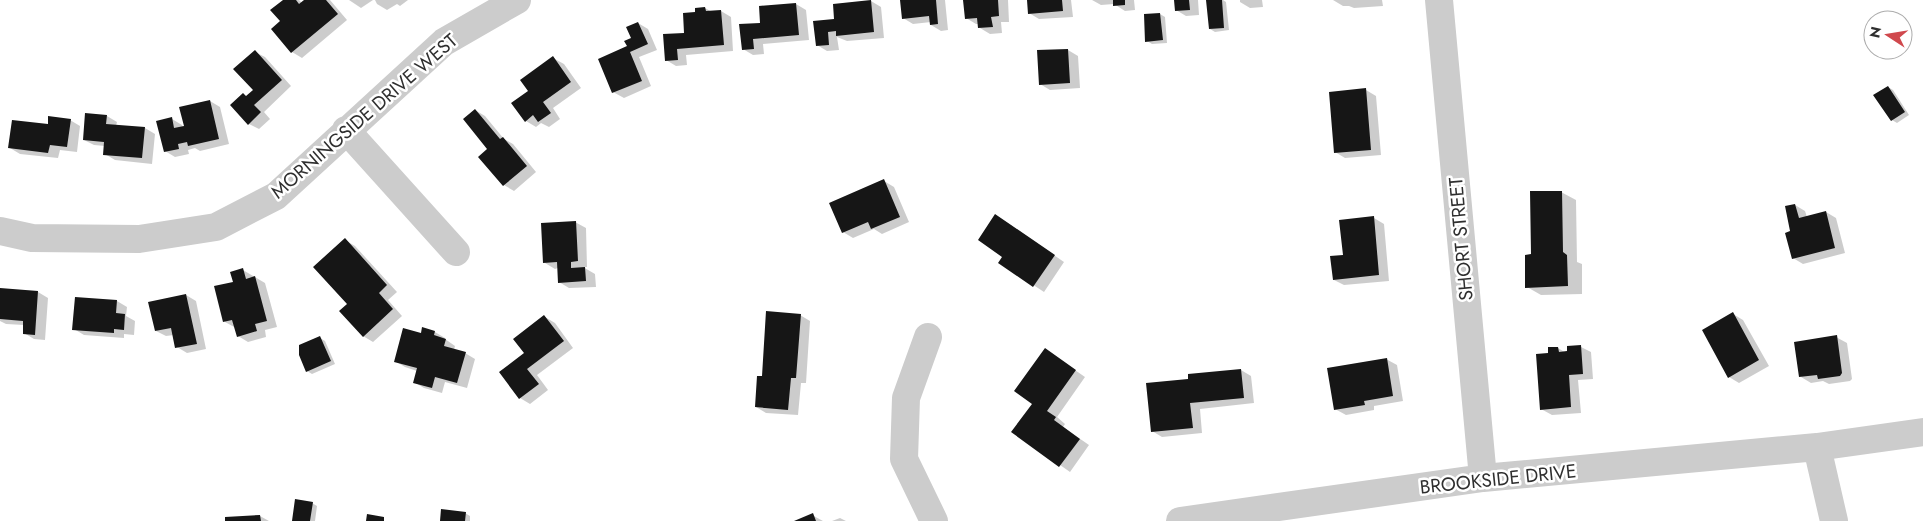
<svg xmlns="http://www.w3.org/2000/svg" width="1923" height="521" font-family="Jost,sans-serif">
	<rect width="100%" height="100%" fill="#fff"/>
	<!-- shadow -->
	<path fill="#0003" d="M284 0H299L302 3 306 0H330L347 20 302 58 292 52 282 21Z
		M349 0H373L361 8Z
		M375 0H408L400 6 397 4 387 10 377 4Z
		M901 0H945L948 30 941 31 931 25V22L913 24 903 18Z
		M965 0H1008L1009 22H1001L1002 33 990 34 980 28 979 24H976L966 18Z
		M1028 0H1071L1073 17 1039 19 1029 13Z
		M1092 0H1134L1135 10 1125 11 1114 4 1101 5Z
		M1175 0H1198L1199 15 1186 16 1176 10Z
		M1211 0H1223L1226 2 1229 30 1215 32 1210 29Z
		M1240 0H1262L1263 7 1250 8 1240 2Z
		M1333 0H1382L1383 6 1354 8 1349 6H1343Z
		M871 1 881 7 884 38 847 41 837 37 839 50 827 51 817 45 835 20Z
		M796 4 806 10 809 40 763 44 764 54 753 55 743 49 761 24 760 8Z
		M705 8 712 12 721 11 731 17 733 51 686 55 687 65 676 66 666 60 685 34 697 13Z
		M1160 14 1165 17 1167 43 1152 44 1147 41 1145 15Z
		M638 23 648 29 657 50 639 57 651 86 624 98 613 92Z
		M1068 50 1078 56 1080 88 1050 90 1040 84Z
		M255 52 265 57 291 86 264 112 270 119 259 129 249 124 247 97 254 90Z
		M553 58 564 64 581 88 553 108 560 119 549 127 541 123 536 127 526 121 529 91Z
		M1888 87 1893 90 1909 115 1897 123 1892 120Z
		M1366 90 1376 96 1381 155 1345 158 1335 152Z
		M210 101 220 107 229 144 200 151 195 148 188 150 189 154 175 157 165 151 172 119 182 125 183 127H185Z
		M475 110 485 116 504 139 513 144 536 172 514 191 504 185Z
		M107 116 117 122 116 126 145 128 155 134 152 164 115 160 105 154V146L94 145 84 140Z
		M70 120 80 126 77 152 60 150 58 158 20 154 10 148 49 126Z
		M884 181 894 187 909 222 882 234 874 229 853 238 843 232Z
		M1561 192 1576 200 1577 262 1582 264V294L1541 295 1527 287 1532 255Z
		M1795 205 1805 211 1807 217 1826 212 1836 218 1845 253 1803 264 1793 258 1792 232Z
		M1374 218 1384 224 1389 281 1344 285 1334 280 1344 256Z
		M575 222 586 228 587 267H583L595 274 596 287 569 288 559 282 558 268 555 269 545 263Z
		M1006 222 1064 262 1044 292 1000 263 1004 257Z
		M345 240 355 246 397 292 388 300 402 316 373 342 363 336 349 304Z
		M243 270 265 283 277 327 265 330 266 337 248 342 238 336 236 328 225 322 235 282Z
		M0 289 38 292 48 298 45 340 34 339 24 333V325L6 324 0 321Z
		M186 295 196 301 206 349 187 353 177 347 174 335 166 336 156 331Z
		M117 301 127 307 126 316 135 321 134 335 124 334V338L84 335 74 329Z
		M1733 314 1743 320 1769 366 1739 383 1729 377Z
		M800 315 810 321 806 383H801L798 415 766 413 756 407 763 378Z
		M545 317 555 323 573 348 537 375 548 390 530 404 520 398 526 354Z
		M423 329 435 332 445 338V339L455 346 454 350 465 353 475 359 467 388 445 382 442 393 424 388 414 382 417 371 405 367 395 361 422 334Z
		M1836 337 1847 343 1852 379 1850 381 1829 384 1823 381 1811 383 1801 377Z
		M320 338 325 341 335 364 312 374 307 371Z
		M1581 347 1591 352 1593 379 1578 380 1581 413 1552 415 1541 409 1549 354 1558 348 1566 353 1569 352 1568 348Z
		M1046 350 1085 377 1057 417 1065 424 1063 427 1089 445 1070 472 1013 432 1033 404Z
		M1386 359 1397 365 1403 401 1374 406V410L1346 415 1335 409Z
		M1241 370 1251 376 1254 403 1200 409 1202 433 1162 437 1152 431 1189 380Z
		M312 503 317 506 315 521H294Z
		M465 513 470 516V521H441Z
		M812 515 823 521H797Z
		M260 516 269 521H226Z
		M840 518 846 521H832Z"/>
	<!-- building -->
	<path fill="#161616" d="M283 0H296L299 4 304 0H326L338 14 291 53 271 29 280 21 270 10Z
		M871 0 874 32 836 36V31L828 32 829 45 816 46 813 21 834 19 833 4Z
		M900 0H936L938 24 930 25 929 16 902 19Z
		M963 0H998L999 16 991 17 993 27 978 28 977 18 965 19Z
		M1027 0H1062L1063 11 1028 14Z
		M1113 0H1125V5L1113 6Z
		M1174 0H1189L1190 10 1175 11Z
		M1206 0H1222L1224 28 1209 29Z
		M796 3 799 35 753 39 754 49 742 50 739 24 760 23 759 6Z
		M705 7 706 11 721 10 724 45 677 49 678 60 665 61 663 34 684 33 683 13 695 12V8Z
		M1160 13 1163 40 1145 42 1144 14Z
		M638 22 648 44 630 52 642 81 612 93 598 59 627 46 624 41 631 38 626 27Z
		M1068 49 1070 83 1039 85 1037 50Z
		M255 50 282 80 254 105 261 112 248 125 230 105 243 93 246 96 253 90 233 69Z
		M553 56 571 82 543 102 551 113 538 122 533 115 525 122 511 103 528 91 520 80Z
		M1888 86 1905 112 1891 121 1873 95Z
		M1366 88 1371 150 1334 153 1329 92Z
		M210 100 219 139 188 146 187 142 178 144 179 149 164 152 156 121 172 117 174 128 184 126 179 107Z
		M475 109 500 139 503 137 527 166 503 186 478 157 487 149 463 119Z
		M85 113 107 115 106 124 145 127 142 158 103 155 104 142 83 140Z
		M48 116 71 119 67 147 50 145 48 153 8 148 12 120 48 124Z
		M884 179 900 217 871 229 868 222 842 233 829 203Z
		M1530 191H1562L1563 252 1567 255 1568 286 1525 288V255L1531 254Z
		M1795 204 1799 218 1826 211 1835 248 1792 259 1785 233 1790 231 1785 206Z
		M995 214 1055 255 1033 287 998 263 1002 257 978 240Z
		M1374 216 1379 275 1333 280 1330 256 1343 255 1339 220Z
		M576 221 578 261 571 262V268L585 267 586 281 558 283 557 262 543 263 541 223Z
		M345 238 387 285 379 293 393 309 363 337 339 311 347 304 313 267Z
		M243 268 246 279 255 276 267 321 255 324 257 331 237 337 232 320 223 322 214 286 233 282 230 272Z
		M0 288 38 291 35 335 23 334V321L0 319Z
		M186 294 197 344 175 348 171 328 155 331 148 302Z
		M75 297 117 300 116 313 125 314 124 330 114 329V333L72 330Z
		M766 311 801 314 796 378H791L788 410 755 407 757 376H762Z
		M1733 312 1759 360 1728 378 1702 330Z
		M544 315 564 341 527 369 539 384 519 399 499 372 524 353 513 339Z
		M422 327 435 331 434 335 446 339 444 346 466 352 457 383 435 377 432 388 413 383 417 368 394 362 403 328 421 333Z
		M1837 335 1842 373 1840 376 1818 379 1817 375 1799 377 1794 342Z
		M320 336 331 361 306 372 299 355V345Z
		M1581 345 1583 374 1569 375 1571 407 1540 410 1536 354 1548 353V347H1558L1559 352 1567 351V346Z
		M1045 348 1076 370 1047 411 1056 417 1054 420 1080 439 1059 467 1011 432 1032 404 1014 391Z
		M1387 358 1393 396 1364 401 1365 405 1334 410 1327 368Z
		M1241 369 1244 398 1190 403 1193 428 1151 432 1146 383 1188 379V374Z
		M295 499 313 502 310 521H292Z
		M441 509 466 512 465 521H440Z
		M813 513 816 521H794Z
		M367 514 384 517V521H366Z
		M260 515 261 521H225V517Z"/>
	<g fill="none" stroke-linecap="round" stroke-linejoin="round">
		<!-- minor -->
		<path stroke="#ccc" stroke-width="28" d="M1439 0 1483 478
			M346 130 456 252
			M0 231 32 238 139 239 216 227 276 196 444 42 517 0
			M928 337 906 398 904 459 934 521
			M1817 447 1834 521
			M1180 521 1483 478 1817 447 1923 432"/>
	</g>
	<g text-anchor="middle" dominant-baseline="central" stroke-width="5" stroke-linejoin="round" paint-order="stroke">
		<!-- street labels -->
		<g font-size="19" fill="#2f2f2f" stroke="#fff">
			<text transform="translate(364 116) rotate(-41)">MORNINGSIDE DRIVE WEST</text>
			<text transform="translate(1461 239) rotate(-95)">SHORT STREET</text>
			<text transform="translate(1498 479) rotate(-6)">BROOKSIDE DRIVE</text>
		</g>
	</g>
	<!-- north arrow -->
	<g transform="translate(1888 35) rotate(282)"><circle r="24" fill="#ffffff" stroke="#acacac"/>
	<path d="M0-4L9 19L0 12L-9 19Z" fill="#d0484d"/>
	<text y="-8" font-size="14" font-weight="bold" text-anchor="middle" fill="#2f2f2f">N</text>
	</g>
</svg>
